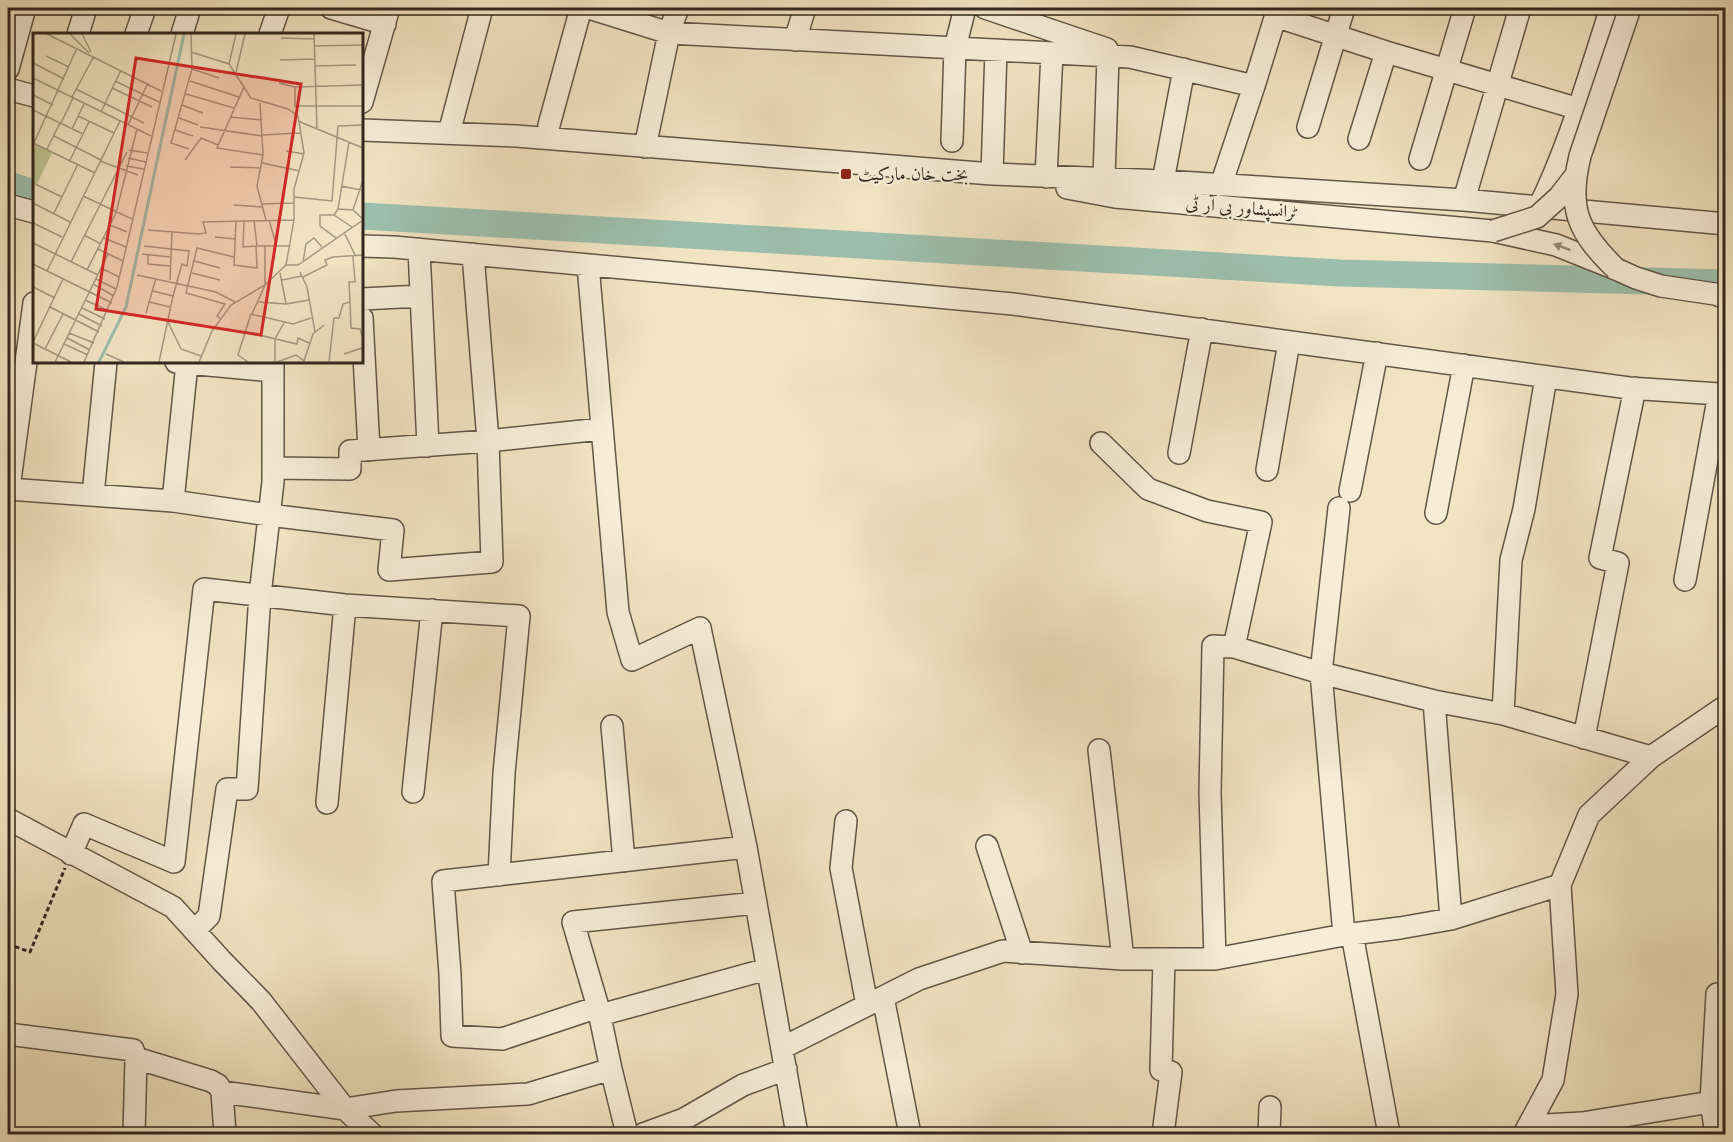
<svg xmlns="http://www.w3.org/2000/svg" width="1733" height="1142" font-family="Cardo,Amiri,serif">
	<rect width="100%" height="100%" fill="#f2e4c2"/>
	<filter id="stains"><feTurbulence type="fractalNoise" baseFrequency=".00333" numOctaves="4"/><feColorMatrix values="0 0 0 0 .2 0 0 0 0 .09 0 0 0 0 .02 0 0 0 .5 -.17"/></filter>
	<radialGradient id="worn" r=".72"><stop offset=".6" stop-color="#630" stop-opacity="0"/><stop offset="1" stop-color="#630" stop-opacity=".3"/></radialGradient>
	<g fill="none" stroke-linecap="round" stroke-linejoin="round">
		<!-- river -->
		<path stroke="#9cbfad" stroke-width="27" d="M8 185 34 193
			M362 216 1340 273 1726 283"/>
		<!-- minor casing -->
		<g stroke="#625647" stroke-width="24">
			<path id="minor" d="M331 8 385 24
				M589 8 669 33 1130 57 1254 86
				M985 8 1107 49
				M1275 16 1386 52 1579 109
				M78 34 86 8
				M136 34 145 8
				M182 34 190 8
				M270 34 279 8
				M795 40 805 8
				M8 69 25 8
				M8 89 34 96
				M362 102 389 8
				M549 125 581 8
				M1308 127 1344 8
				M362 130 516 136 992 174 1163 181 1464 200 1726 224
				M449 133 482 8
				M1359 139 1386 52
				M952 141 955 48 965 8
				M645 147 669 33 678 8
				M1420 159 1465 8
				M992 174 996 50
				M1046 177 1052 53
				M1104 179 1108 56
				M1163 181 1184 69
				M1221 185 1254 86 1278 8
				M1067 188 1115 197 1493 231 1556 245 1616 269 1636 278 1661 286 1715 294 1726 298
				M1464 200 1520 8
				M8 205 34 212
				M1539 207C1570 144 1589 75 1611 8
				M362 246 394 247 1013 304 1629 388 1719 394 1726 392
				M419 249 428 446
				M588 265 618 612 632 660 700 628 746 847 797 1134
				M362 299 421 296
				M362 318 369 450
				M176 362 273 371
				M187 363 173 501 269 515 393 530 389 570 492 562 488 441 473 254
				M1101 443 1148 489 1207 511 1261 522 1234 647
				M1179 453 1202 329
				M273 468 350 469V451L488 441 601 429
				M1267 470 1289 342
				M9 488 34 303
				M8 489 173 501
				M1350 491 1377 353
				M93 495 106 362
				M1339 508 1321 673 1344 935
				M1436 513 1464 365
				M1685 580 1719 394
				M1434 701 1451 919
				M1503 714 1511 560 1524 509 1546 377
				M612 726 624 861
				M1584 738 1618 563 1600 558 1635 388
				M1099 750 1123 959
				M413 792 432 610
				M327 803 345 605
				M8 819 173 907 222 961 261 1001 345 1109 372 1134
				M846 821 841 868 867 1005
				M987 846 1022 953
				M71 854 84 824 174 862 204 589 345 605 519 616 504 773 499 875
				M195 930 209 916 227 789H247L260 595 273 482V362
				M1352 934 1389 1134
				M1215 959 1210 793 1213 646 1234 647 1321 673 1434 701 1503 714 1651 757
				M883 997 910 1134
				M598 1007 573 922 756 903
				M600 1015 767 969
				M8 1034 133 1050 136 1058 134 1134
				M782 1048 919 979 1003 951 1123 959H1215L1344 935 1400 928 1451 919 1560 885
				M136 1058 211 1081 218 1085 222 1092 225 1134
				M222 1092 345 1109 396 1101 528 1094 611 1069
				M1528 1126 1582 1123
				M627 1134 611 1069 598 1007 502 1039 452 1036 450 974 443 881 746 847
				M643 1134 684 1119 743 1085 786 1069
				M1163 1134 1171 1072 1161 1070 1164 959
				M1269 1134 1270 1107
				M1524 1134 1553 1080 1567 994 1560 885 1589 815 1651 757 1726 706
				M1584 1134 1582 1123 1711 1102
				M1716 1134 1711 1102 1717 994"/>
		</g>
		<!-- path -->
		<path stroke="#32261e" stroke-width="3" stroke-dasharray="4.5 3" stroke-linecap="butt" d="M8 944 30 952 65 868"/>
		<!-- minor -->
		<use href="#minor" stroke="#f7edd7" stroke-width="21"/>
		<!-- minor-bridge casing -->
		<g stroke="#625647" stroke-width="24" stroke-linecap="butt">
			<path id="minor-bridge" d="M1493 231 1537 217 1559 197 1576 175
				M1616 269C1578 232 1567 209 1580 156L1630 8"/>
		</g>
		<!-- minor-bridge -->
		<use href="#minor-bridge" stroke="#f7edd7" stroke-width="21"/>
	</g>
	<!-- one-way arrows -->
	<defs><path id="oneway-solid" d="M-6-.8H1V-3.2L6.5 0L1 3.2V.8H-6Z" transform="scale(1.5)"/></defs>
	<use fill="#948a7a" href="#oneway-solid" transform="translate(1562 247) rotate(-160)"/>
	<!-- markers -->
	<rect fill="#8f2418" stroke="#f7edd7" stroke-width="2" x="840" y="168" width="12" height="12" rx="3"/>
	<g text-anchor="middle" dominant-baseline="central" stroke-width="4.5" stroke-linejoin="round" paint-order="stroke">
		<!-- poi labels -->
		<g font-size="18" fill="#32261e" stroke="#f7edd7" text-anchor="start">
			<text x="858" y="174">بخت خان مارکیٹ</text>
		</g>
		<!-- street labels -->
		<g font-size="18" fill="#32261e" stroke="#f7edd7">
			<text transform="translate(1242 208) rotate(5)">ٹرانسپشاور بی آر ٹی</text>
		</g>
	</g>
	<!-- overview -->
	<g transform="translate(33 33)">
		<rect width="330" height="330" fill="#f2e4c2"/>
		<path d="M2 111 19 120 4 151 0 149Z" fill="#bdc392"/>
		<path fill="none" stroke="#9cbfad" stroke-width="3" d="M66 329 93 274 151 1"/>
		<path fill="none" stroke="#a59880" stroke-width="1.5" d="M14 1 128 58M37 1 56 20M49 1 58 19M281 1 284 96M248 5 282 6M281 13 330 12M158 19 196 31 218 65 255 76 265 83 271 120 261 156V187L253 232 232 252 198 272 179 298 166 329M13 23 36 34M247 27 282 26M0 30 31 46M196 31 203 1M282 33 323 32M159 36 186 45M203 39 212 1M0 45 118 103M82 48 126 69M157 48 206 64M246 50 262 54 330 52M211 54 184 115 230 122M262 54V73H330M79 55 119 74M43 56 111 90M153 61 201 75M0 62 20 72M39 64 61 23M227 70 230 122 224 153 233 187M149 72 170 80M0 77 50 101M68 79 88 37M45 83 81 100M197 84 229 87M146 85 165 92M265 88 330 115M28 90 40 65M95 92 115 50M167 94 229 103M39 96 51 71M142 97 160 103M229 102 267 100M21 103 68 127M0 110 62 140M0 112 44 15M14 116 27 90M156 116 138 110 159 36 158 1M96 117 114 120M253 118 271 121M95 125 113 129M37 127 56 89M152 127 168 105 185 112M67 128 105 142M229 130 267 138M93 133 111 136M197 134 228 135M0 150 29 164M308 153 328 157M50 163 99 186M261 164 299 168 305 93 330 92M0 170 37 189M228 171 261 170M201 172 229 174M305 176 320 177 330 186M320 177 330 147M21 180 45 131M301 182 319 194M211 187 210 214 223 213M221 187 224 213M236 187 243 211M203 188 201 232 224 235 223 213H257M0 190 29 204M77 192 94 199M115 197 166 201 173 200 170 189 261 187M311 199 322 222M51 202 68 211M182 204 202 206M71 205 93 214M303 205 287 193V182H301L305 176 316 109M0 210 65 242M111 213 156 218 154 233 149 231 140 263 120 258M65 216 90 228M109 221 137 224M115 222V231L137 233M161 228 187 235M38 229 94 119M270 229 273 211 281 205 289 214M0 231 79 270M253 232H265L330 187M68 235 86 244M54 237 83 180 104 96M14 238 87 88M267 239 274 254 282 299M159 240 187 247M247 240 253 271M104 242 183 259 202 269M270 244 294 232 292 227 300 224 330 222M63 246 83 256M137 247 139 199M249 247 269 243M60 251 81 263M0 254 22 265M52 267 76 278M116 269 137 274M226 269 253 271 276 267M317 269 318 295 327 296 330 306M17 274 66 299M49 275 72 286M113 280 123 245M46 281 69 293M219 281 232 252V212M188 286 184 283 192 271 153 260 164 215 201 224M135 289 148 316 168 323M213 299 264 311 265 305 276 310M36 300 61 310M34 305 57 317M0 309 30 246M0 310 38 329M31 311 55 322M12 316 30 281M73 321 91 329M311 321 329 315M22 329 75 221M51 329 84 254 143 1M126 329 140 263M215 329 205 322 218 281 260 291 278 285M242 329V306L252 288M244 329 263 322 271 328 280 301 291 292M296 329 301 285H306L310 271 317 269 316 249H322L320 223"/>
		<path fill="#d62828" fill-opacity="0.15" stroke="#d62828" stroke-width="3" d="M103 25 268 51 228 302 63 276Z"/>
		<rect width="330" height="330" fill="none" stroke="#32261e" stroke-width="3"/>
	</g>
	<!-- margin -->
	<rect width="1733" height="1142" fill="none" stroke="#f2e4c2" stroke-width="30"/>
	<rect x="9" y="9" width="1715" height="1124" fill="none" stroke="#32261e" stroke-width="3"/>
	<rect x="15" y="15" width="1703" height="1112" fill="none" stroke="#32261e" stroke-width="1.5"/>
	<rect width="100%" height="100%" filter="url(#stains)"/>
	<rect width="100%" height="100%" fill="url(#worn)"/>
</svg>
